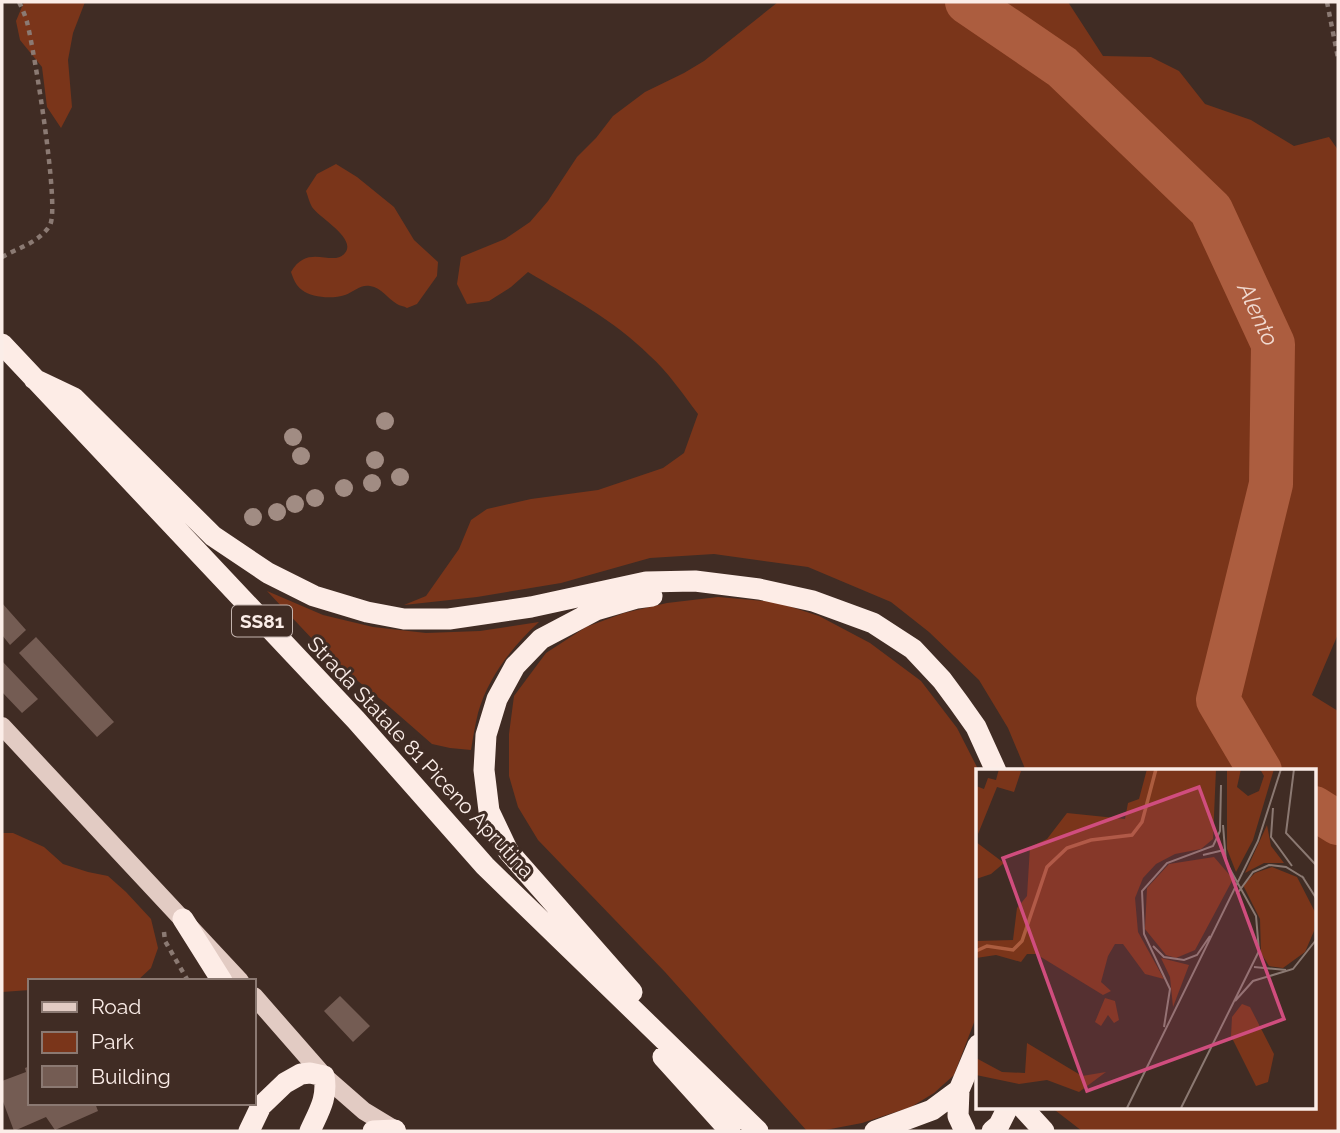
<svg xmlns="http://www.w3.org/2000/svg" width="1340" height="1133" font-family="Raleway,sans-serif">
	<rect width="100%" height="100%" fill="#402c24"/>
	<!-- green -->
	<path fill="#7a351a" d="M24 2H85L73 33 68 60 72 107 61 128 47 107 42 67 20 40 16 21Z
		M778 2H1068L1103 56 1151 57 1179 71 1205 104 1251 120 1294 146 1329 137 1338 150V634L1312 695 1338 711V1131H1082L1051 1107H1314V771H1026L1008 728 979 680 929 632 891 602 808 567 714 554 650 558 561 583 477 597 404 605 426 596 459 549 471 520 487 509 531 499 598 490 663 468 684 453 698 414C683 394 668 372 649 355 614 320 570 297 528 272L511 287 489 301 467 304 457 284 461 257 505 239 530 222 548 201 577 157 596 138 613 116 645 92 684 73 704 61Z
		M336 164 357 177 394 207 414 240 438 262 437 276 417 304 407 308C404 306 400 306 397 304 387 298 382 288 370 286 361 284 353 292 345 295 333 299 312 298 302 290 296 286 293 278 291 272 308 242 333 268 345 253 357 238 319 218 312 207 309 202 308 196 306 191L317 174Z
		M267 591 323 615 373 627 426 633 480 631 539 622C512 647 488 677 478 713 475 725 473 738 471 750L450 748 432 744 384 702 333 661Z
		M718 597 776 602 819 616 870 643 921 681 957 728 979 771H978V1012L954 1075 934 1093 911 1107 862 1123 820 1131H807L665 972 538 840 518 807 509 776V734L514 696 546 653 586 627 624 613 667 603Z
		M2 833H13L44 847 63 864 88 872 108 876 126 892 151 919 158 948 151 968 137 981H30V990L2 992Z"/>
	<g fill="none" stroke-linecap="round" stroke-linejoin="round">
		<!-- river -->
		<g stroke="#ac5d3f" stroke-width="44">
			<path id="s1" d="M967 2 1062 67 1211 210 1273 344 1271 484 1218 700 1260 771"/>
			<path d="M1314 808 1338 823"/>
		</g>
	</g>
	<!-- building -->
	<path fill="#745c53" d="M2 603 26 630 10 645 2 635Z
		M36 637 114 722 97 737 19 653Z
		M2 661 38 699 22 713 2 692Z
		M340 996 370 1026 353 1042 324 1011Z
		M30 1066V1103H95L98 1111 55 1130 46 1117 14 1131 2 1099V1081L26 1072 25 1068Z"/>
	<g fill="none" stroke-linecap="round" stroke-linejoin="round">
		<!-- path -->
		<path stroke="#8b7a73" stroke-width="4.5" stroke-dasharray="5 5" stroke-linecap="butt" d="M1327 2 1338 58
			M2 257C18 248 40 242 50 225 60 207 34 49 27 22 25 15 22 8 19 2
			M164 932 165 941 188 981"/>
		<!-- major -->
		<path stroke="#e2cbc3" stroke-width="18" d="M2 726 240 981
			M254 996 324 1076 364 1111 397 1131"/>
		<!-- highway -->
		<path stroke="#fdece6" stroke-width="21" d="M2 344 356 720 485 866 758 1131
			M34 379 74 398 213 536 268 573 314 596 367 612 404 619H449L531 607 646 582 695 581 759 589 813 601 873 623 913 649 942 680 959 703 976 727 996 771
			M183 919 222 981
			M632 992 508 851 489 811 484 770 486 735 497 699 515 666 541 639 596 610 637 598 652 596
			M663 1057 730 1131
			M1022 1107 1044 1131
			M249 1131 261 1106 285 1083 301 1074 310 1073 324 1076C328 1098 319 1111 310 1131
			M373 1131 395 1130
			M875 1131 932 1110 959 1090
			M965 1131 958 1116 959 1090 978 1045
			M992 1131 999 1125 1008 1107"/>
	</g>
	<!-- trees -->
	<g fill="#a18c83">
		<circle cx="385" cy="421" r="9"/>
		<circle cx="293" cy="437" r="9"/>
		<circle cx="301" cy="456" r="9"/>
		<circle cx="375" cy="460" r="9"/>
		<circle cx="400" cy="477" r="9"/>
		<circle cx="372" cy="483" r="9"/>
		<circle cx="344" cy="488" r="9"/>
		<circle cx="315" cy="498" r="9"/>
		<circle cx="295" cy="504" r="9"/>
		<circle cx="277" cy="512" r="9"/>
		<circle cx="253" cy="517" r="9"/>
	</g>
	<g text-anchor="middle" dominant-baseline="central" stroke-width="6" stroke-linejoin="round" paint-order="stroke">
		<!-- shield labels -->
		<rect fill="#402c24" stroke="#c3b3ad" stroke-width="2" x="232" y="605.5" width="60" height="31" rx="5"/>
		<g font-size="19" font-weight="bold" fill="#fbede8">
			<text x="262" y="621">SS81</text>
		</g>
		<!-- street labels -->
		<g font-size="21" fill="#fbede8" stroke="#402c24">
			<text transform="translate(421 757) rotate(47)">Strada Statale 81 Piceno Aprutina</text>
		</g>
		<!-- water labels -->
		<g font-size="23" font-style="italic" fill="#f1dad1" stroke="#402c24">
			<text stroke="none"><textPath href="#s1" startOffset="436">Alento</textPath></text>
		</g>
	</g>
	<!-- overview -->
	<g transform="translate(976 769)">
		<rect width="340" height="340" fill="#402c24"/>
		<path d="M23 0 45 2 38 23 21 18 2 65 0 17 8 20 12 9 20 11ZM171 0H240L237 70 225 80 199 85 180 95 167 109 159 129 162 163 188 210 169 205 147 175H139L132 187 125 213 135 222 127 226 60 185H51L45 193 20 186 0 189V172L37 171 41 139 51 127 54 78 71 70 91 44 149 50 152 34 163 30ZM251 0H265L261 18 272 27 283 22 288 7 284 0H298L277 71 260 103 251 80ZM291 56 295 77 308 94H288L269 104ZM0 73 28 94 15 105 0 110ZM238 88 257 110 219 181 200 189 190 186 169 160 171 119 193 95ZM296 98 321 108 339 143 338 162 329 183 307 199 293 197 285 184 284 150 267 116 279 104ZM185 189 213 196 197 238 194 208ZM129 229 139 232 143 251 138 254 132 246 125 257 119 253ZM266 235 274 238 298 285 292 313 280 317 255 267 256 248ZM51 274 106 307 130 303 103 323 71 311 43 315 0 306V289L26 303 49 304Z" fill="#7a351a"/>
		<path fill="none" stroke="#ac5d3f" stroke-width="3.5" d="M0 182 11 177 37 181 46 172 71 98 91 79 115 71 156 66 166 53 180 0"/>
		<path fill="none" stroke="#8b7972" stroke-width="2" d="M318 0 310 64 340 96M297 39 295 68 316 97M227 86 248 81M326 107 340 129M261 125 277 103 293 96 310 98 328 109M177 177 188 188 208 191 221 186 234 167M278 198 310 201M259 232 277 212 317 200 340 171M188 258 194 220 168 165 166 122 191 94 237 77 244 62 245 16M151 339 282 72 305 0M205 339 283 182 280 147 250 93 247 56"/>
		<path fill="#d04d7e" fill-opacity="0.15" stroke="#d04d7e" stroke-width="3.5" d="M223 18 308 250 111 322 27 89Z"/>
		<rect width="340" height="340" fill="none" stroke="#fbede8" stroke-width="3.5"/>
	</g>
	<!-- border -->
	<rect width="1340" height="1133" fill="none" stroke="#fbede8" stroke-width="7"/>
	<!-- legend -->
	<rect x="28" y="979" width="228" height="126" fill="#402c24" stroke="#8b7972" stroke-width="2"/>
	<rect x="42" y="1002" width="35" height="10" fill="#e2cbc3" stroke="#8b7972" stroke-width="2"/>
	<text x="91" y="1014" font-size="21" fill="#fbede8">Road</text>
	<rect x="42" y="1032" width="35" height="21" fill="#7a351a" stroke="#8b7972" stroke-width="2"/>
	<text x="91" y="1049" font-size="21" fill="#fbede8">Park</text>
	<rect x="42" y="1066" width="35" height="21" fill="#745c53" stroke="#8b7972" stroke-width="2"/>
	<text x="91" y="1084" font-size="21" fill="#fbede8">Building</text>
</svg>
